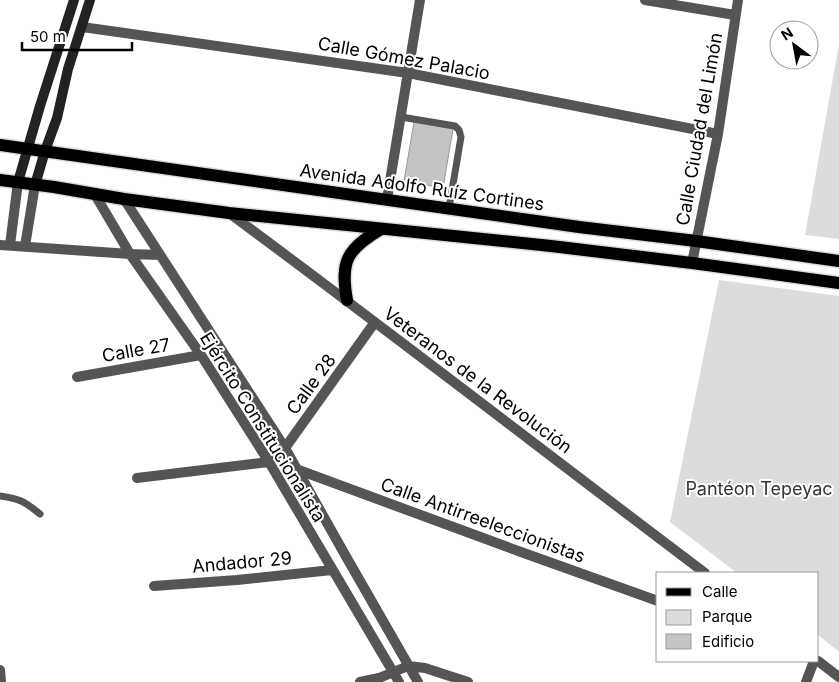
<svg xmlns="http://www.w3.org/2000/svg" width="839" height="682" font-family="Inter,sans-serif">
	<rect width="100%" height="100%" fill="#fff"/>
	<!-- green -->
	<path fill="#dcdcdc" d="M839 44V239L805 235Z
		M719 280 839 296V652L818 635V573H737L670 522Z"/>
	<!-- building -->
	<path fill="#c4c4c4" stroke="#999" d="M414 122 453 129 443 188 404 181Z"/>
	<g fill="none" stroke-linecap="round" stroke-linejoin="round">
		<!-- primary casing -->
		<g stroke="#dbdbdb" stroke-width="15">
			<path id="primary" d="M0 145 579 227 696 241 839 261
				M0 180 54 187 124 199 229 213 551 246 692 263 839 283
				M347 300C340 261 347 249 381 229"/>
		</g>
		<!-- lane -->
		<path stroke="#555" stroke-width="7" d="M401 117 455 126 459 130 461 137 449 208
			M0 496C20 499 24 501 40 514"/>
		<!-- street -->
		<path stroke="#555" stroke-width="10" d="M645 0 735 15
			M82 27 408 73 718 134
			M94 193 130 254 201 355 269 462 399 682
			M124 199 285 448 344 553 418 682
			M387 199 420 0
			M229 213C389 331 546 453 705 573
			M0 245 130 254 160 255
			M10 245 18 182
			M25 246 35 185
			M692 263 718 134 738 0
			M77 377 201 355
			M296 469 521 552 658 601
			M137 478 269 462 285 448 375 322
			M154 586 237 580 332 570
			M818 661 839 677
			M0 670 1 682
			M360 682 379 678 408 666 425 668 468 682
			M806 682 814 661"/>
		<!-- secondary -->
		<path stroke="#222" stroke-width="10" d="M18 182 40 106 74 0
			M35 185 45 151 57 118 68 69 90 0"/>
		<!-- primary -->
		<use href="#primary" stroke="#000" stroke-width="12"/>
	</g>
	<g text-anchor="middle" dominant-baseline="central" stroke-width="4" stroke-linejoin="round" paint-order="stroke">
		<!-- street labels -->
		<g font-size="18" fill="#000" stroke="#fff">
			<text transform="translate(404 58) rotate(10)">Calle Gómez Palacio</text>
			<text transform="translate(699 129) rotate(-80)">Calle Ciudad del Limón</text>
			<text transform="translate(422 187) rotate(8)">Avenida Adolfo Ruíz Cortines</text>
			<text transform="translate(136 350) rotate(-10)">Calle 27</text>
			<text transform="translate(478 380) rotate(37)">Veteranos de la Revolución</text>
			<text transform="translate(311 384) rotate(-54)">Calle 28</text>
			<text transform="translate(263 427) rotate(58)">Ejército Constitucionalista</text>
			<text transform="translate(483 520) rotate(20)">Calle Antirreeleccionistas</text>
			<text transform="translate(242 562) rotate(-5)">Andador 29</text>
		</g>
		<!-- park labels -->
		<g font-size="18" fill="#333" stroke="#fff">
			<text x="759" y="488">Pantéon Tepeyac</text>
		</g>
	</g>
	<!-- legend -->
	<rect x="656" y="572" width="162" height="90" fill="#ffffff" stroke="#999999"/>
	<rect x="666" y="588" width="25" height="8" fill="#000000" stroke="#999999"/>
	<text x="702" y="597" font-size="15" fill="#000000">Calle</text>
	<rect x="666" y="610" width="25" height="15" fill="#dcdcdc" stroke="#999999"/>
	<text x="702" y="622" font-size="15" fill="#000000">Parque</text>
	<rect x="666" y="634" width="25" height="15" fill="#c4c4c4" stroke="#999999"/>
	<text x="702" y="647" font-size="15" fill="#000000">Edificio</text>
	<!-- north arrow -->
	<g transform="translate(794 45) rotate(328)"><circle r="24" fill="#ffffff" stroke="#999999"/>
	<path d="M0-4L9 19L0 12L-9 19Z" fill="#000000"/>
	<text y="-8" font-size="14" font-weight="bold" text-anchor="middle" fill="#000000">N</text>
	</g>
	<!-- scale -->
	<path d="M22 42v8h110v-8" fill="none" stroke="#000000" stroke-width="2.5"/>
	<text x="30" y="42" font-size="15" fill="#000000" stroke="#ffffff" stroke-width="4" paint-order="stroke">50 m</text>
</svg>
